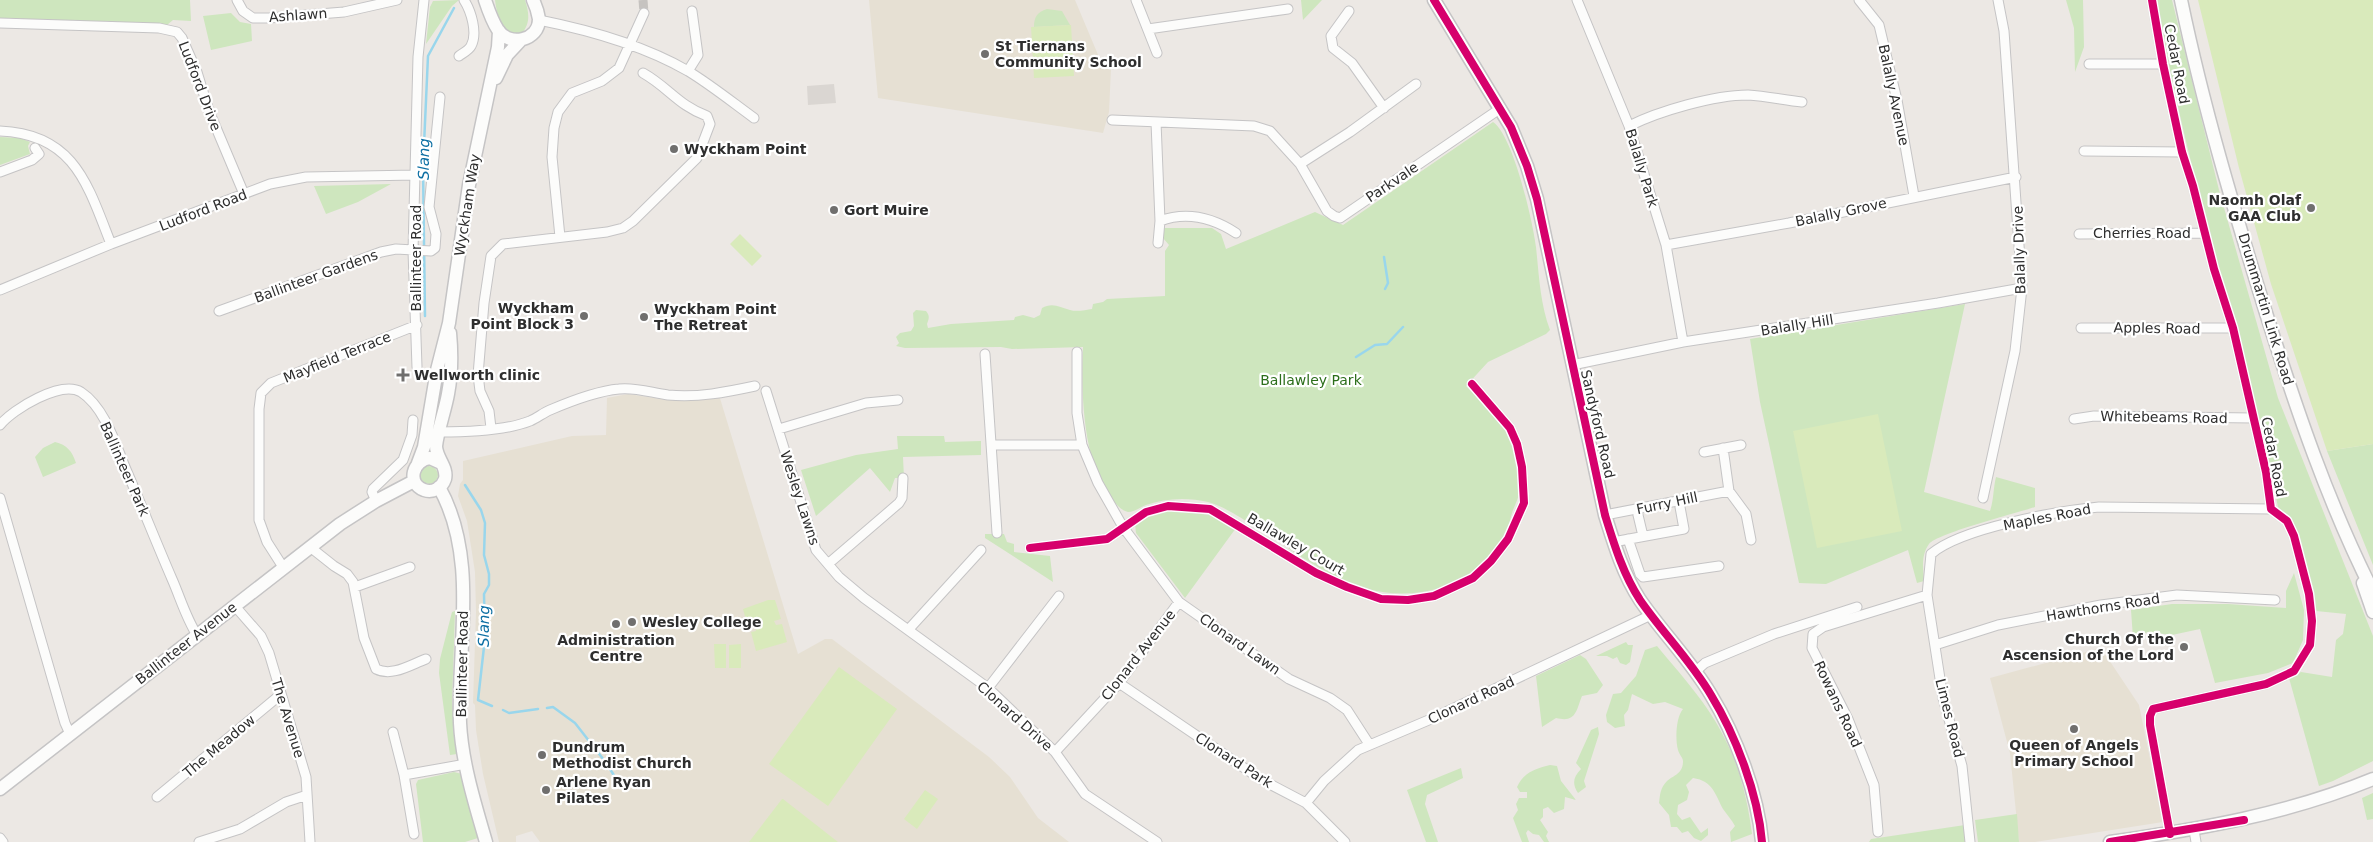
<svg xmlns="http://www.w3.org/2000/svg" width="2373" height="842" font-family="'DejaVu Sans',sans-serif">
	<rect width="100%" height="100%" fill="#ece8e4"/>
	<!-- education -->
	<path fill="#e6e0d3" d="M869 0H1075L1104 69H1111L1109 112 1103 133 878 98Z
		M628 394 667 400 719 395 798 654 825 639H832L989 757 1010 777 1038 818 1069 842H540L532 831 516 836V842H499L483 774 476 730 475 705 473 703 476 612 475 572 467 521 458 496 460 484 463 480V461L572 436 606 435 607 398Z
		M2101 648 2139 705 2163 822 2035 842H2019L2010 753 1990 678Z"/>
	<!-- green -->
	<path fill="#cee6be" d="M0 0H190L191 21 173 20 167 25 0 18Z
		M459 0 452 6 426 44 430 7 433 1Z
		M495 0H525C529 12 531 24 521 34 502 35 497 16 495 0Z
		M1301 0H1322L1303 20Z
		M2066 0H2083L2084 47 2075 72 2074 28Z
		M2157 0H2172L2219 190 2278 398 2373 636V761L2333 781 2319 786 2289 678 2301 672 2332 677 2336 640 2343 634 2346 614 2316 611 2299 538 2290 519 2278 507C2243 336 2185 172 2157 0Z
		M1047 9 1062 11 1070 25 1034 27C1034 17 1037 12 1047 9Z
		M231 13 240 22 251 24 252 41 211 50 203 16Z
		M1493 122C1513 135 1533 222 1536 247 1539 275 1540 303 1550 330L1546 334 1488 362 1466 386C1479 400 1500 415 1508 432 1516 447 1522 472 1520 488 1519 497 1516 503 1513 510 1510 519 1509 527 1505 535 1490 560 1467 580 1440 588 1367 609 1317 566 1259 529 1242 519 1226 507 1208 502 1188 497 1165 498 1146 505 1141 507 1134 512 1128 512 1124 511 1121 509 1118 506 1082 471 1081 394 1083 347L1012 349 1001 347 905 348 896 346 899 343 896 337 900 333 911 331 914 326 913 313 916 310 926 311C930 316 929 318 927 324L928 328 951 324 1014 320 1015 317 1023 315 1034 318 1040 315 1042 308C1052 302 1060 307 1070 310 1076 312 1086 310 1092 309L1093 304 1103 302 1107 299 1165 296V251L1169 245 1163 238 1164 228H1212L1221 234 1226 249 1315 212 1343 225Z
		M0 137 20 138 30 142 28 146 30 154 0 165Z
		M391 184 358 202 326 214 314 186Z
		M1965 304 1924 492 1990 511C1994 499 1993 489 1996 477L2035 488V507C2017 513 1938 533 1929 544 1921 555 1923 568 1924 581L1917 583 1908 550 1826 584 1799 583 1760 402 1750 339Z
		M897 436H944L945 442 981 441V455L903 457 904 478H895L890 492 870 468 816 516 801 470 856 455 898 449Z
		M55 442C67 445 72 451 76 463L43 477 35 457 43 448Z
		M2373 444V565L2327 451Z
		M420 475a9 9 0 1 1 18 0a9 9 0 1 1-18 0Z
		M1173 510 1216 516 1236 528 1185 598 1136 533 1135 524C1144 514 1160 513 1173 510Z
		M985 534H1004L1007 542 1014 544V552L1050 556 1053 582 985 538Z
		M2294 573 2304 610 2303 640 2293 663 2268 673 2215 683 2200 629 2172 635 2148 632 2133 638 2131 610 2172 604H2228L2286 608V591Z
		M455 611 452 703 457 754 450 755 439 673 440 659 452 612Z
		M1626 642 1628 645H1633L1630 662 1626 665 1620 663 1617 657 1613 659 1607 656H1596Z
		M1657 646C1681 675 1709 705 1725 739 1740 768 1748 802 1752 834L1731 842 1730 832 1735 826C1732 820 1727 815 1723 809 1715 794 1713 781 1693 778L1686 785 1689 792 1687 800 1678 805 1677 814 1682 820 1690 817 1701 833 1708 828V835L1701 841 1694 838 1688 831 1682 833 1677 827H1671L1669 815 1659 803C1660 795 1660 788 1667 781 1674 775 1683 774 1683 761 1683 758 1679 754 1678 750 1675 739 1676 717 1683 709L1665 702 1653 704 1632 694 1628 710 1624 715 1625 726 1615 728 1607 722 1606 715 1613 694 1621 693 1636 676 1645 650Z
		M1580 655 1586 659 1603 685 1597 693 1582 696C1576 711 1576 723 1556 718L1542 727 1536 676Z
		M1598 727 1599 734 1584 781 1586 787 1578 793C1572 784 1573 777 1581 769L1576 763 1591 730Z
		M1550 765 1557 766 1561 781 1576 800 1565 797 1564 809 1554 813 1548 807 1543 809V817L1540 820 1548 832 1546 836 1549 842H1544L1539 835 1533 834 1528 830 1526 833 1529 842H1522L1513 818 1518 810 1516 804 1519 798H1527V792H1520L1517 787C1524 772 1535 769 1550 765Z
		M1461 768 1463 778 1427 795 1425 804 1438 842H1426L1407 790Z
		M454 772 462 774 478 838 465 842H423L416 784 418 780Z
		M2373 793V819L2367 820 2362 798Z
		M2017 814 2019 842H1978L1975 820Z
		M1965 825V842H1869L1871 839Z"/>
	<!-- pitch -->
	<path fill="#d9eabb" d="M2198 0H2373V444L2327 451 2271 284 2239 168Z
		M1071 25 1074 76 1034 78 1031 27Z
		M740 234 762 256 752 266 730 244Z
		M1878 414 1902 531 1817 548 1793 431Z
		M768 600H775L781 619 774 621 776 625 782 624 787 642 756 651 751 632 756 631 755 626 748 628 743 609Z
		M714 644H726V668H715Z
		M741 644V668H729V645Z
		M839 667 897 709 828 806 769 764Z
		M925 790 938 799 917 829 904 819Z
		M782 799H783L838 842H749Z"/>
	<!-- plaza -->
	<path fill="#dad6d2" d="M834 84 836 103 808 105 807 86Z"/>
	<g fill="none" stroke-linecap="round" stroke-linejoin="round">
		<!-- stream -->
		<path stroke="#99d6ec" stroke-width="2.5" d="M1384 257 1388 283 1385 289
			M425 316 423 167 428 56 454 8
			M1356 357 1375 345 1387 344 1403 327
			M465 485 481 510 485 523 484 555 489 574V585L484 594 485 638 478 700 492 706
			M547 708 553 707 575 723 607 764 621 787
			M503 710 509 713 538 709"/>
		<!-- street-tunnel -->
		<path stroke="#c6c3c0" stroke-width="9" stroke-dasharray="9 4.5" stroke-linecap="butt" d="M643 0 644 13"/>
		<!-- street casing -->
		<g stroke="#c5c4c5" stroke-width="11">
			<path id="street" d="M237 0 243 11 253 18H269L344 12 397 0
				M1136 0 1157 53
				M1577 0 1629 126 1666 245 1683 342
				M1859 0 1879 25 1897 100 1914 196
				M2152 0 2163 64 2182 152 2193 186 2214 269 2233 328 2266 472 2271 509 2287 521 2294 536 2309 594 2312 621 2310 645 2294 671 2266 684 2153 709 2150 716V725L2170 834
				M1349 11 1331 36 1333 48 1352 63 1384 108
				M539 20C589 30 643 45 688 71 711 85 732 102 754 118
				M0 23 159 28 177 32 182 38 197 72 209 111 244 194
				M1148 29 1288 9
				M459 56C463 53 469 50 471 46 478 33 471 11 464 0
				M2089 64H2163
				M688 71 698 55 692 11
				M1112 120 1254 126 1270 131 1300 164 1327 211 1334 216 1340 218 1501 108
				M1156 122 1160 221 1158 243
				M1629 126C1659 111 1714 95 1748 95 1766 96 1784 100 1802 102
				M0 131C75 134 88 186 111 244
				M2084 151 2182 152
				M1300 164 1350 132 1416 84
				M0 172 32 160 39 154 35 148
				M1160 221C1187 211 1213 218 1236 233
				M2079 234 2205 233
				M560 237 552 157 554 128 558 112 572 93 602 81 619 68 644 13
				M1666 245 1789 223 2016 177
				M0 290 111 244 270 184 306 177 416 175
				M219 311 381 252 396 249 431 251 435 248 436 234 429 207 440 97
				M2081 328H2233
				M1077 352V413L1082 445 1098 483 1123 527 1179 602 1289 679 1330 698 1347 710 1369 744
				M985 354 997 533
				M1572 365 1683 342 1938 303 2022 288
				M417 367 413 251 418 57 424 0
				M766 391 816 550 839 577 864 598 988 688 1055 752 1085 794 1157 842
				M2074 419 2094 416 2253 418
				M0 425C13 409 61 380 81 392 104 407 115 442 125 467 141 504 156 542 172 579 180 597 186 618 197 635
				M491 428 489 411 480 391 478 375 484 303 491 256 503 244 607 232 623 228 633 221 697 158 710 124 707 116C679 106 668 87 643 73
				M779 429 866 403 898 400
				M440 432C467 432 505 431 530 421 537 418 543 413 550 410 571 401 597 391 619 389 636 387 652 393 668 395 698 398 727 392 755 386
				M991 445H1082
				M1723 448 1729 491 1746 514 1751 540
				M1704 452 1741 445
				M0 498 65 723 70 734
				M1983 498 2015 351 2022 288 2004 31 1998 0
				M376 501 372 492 373 489 403 460 412 435 413 420
				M1605 515 1729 491
				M1638 515 1643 536
				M1628 539 1640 574 1643 577 1719 566
				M1613 542 1684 529 1680 507
				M310 547 334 566 347 574 353 582 364 638 376 669C392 677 410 665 426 659
				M1030 548 1107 539 1146 512 1168 506 1210 509 1316 573 1347 587 1381 599 1408 600 1434 596 1473 578 1491 561 1508 539 1524 503 1522 467 1517 444 1510 428 1472 384
				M828 564 899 503 902 498 903 478
				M283 567 267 542 259 520V409L261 393 271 383 417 325
				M355 587 410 567
				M234 605 261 636 269 653 306 777 310 842
				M909 629 981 550
				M1935 645 1998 625 2101 605 2177 595 2275 600
				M1695 672 1705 663 1774 634 1857 607
				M1119 683 1262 780 1306 803 1345 842
				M988 688 1059 596
				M393 732 404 775 414 834
				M1055 752 1119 683 1179 602
				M404 775 466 764
				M157 797 280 695
				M1306 803 1324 781 1358 750 1431 719 1651 615
				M2194 830 2196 842
				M1878 832 1874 785 1848 719 1812 648 1813 634 1823 627 1927 595
				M0 838 3 842
				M199 842 240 829 286 802 307 795
				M1970 842 1962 766 1943 698 1927 595 1931 554C1961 528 2058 511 2099 507L2271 509"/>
		</g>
		<!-- secondary casing -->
		<g stroke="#c5c4c5" stroke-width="15">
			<path id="secondary" d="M485 0C488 9 492 21 498 30 509 47 539 41 539 19 538 13 536 6 533 0
				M1434 0 1511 127 1527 166 1537 199 1605 515C1614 544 1623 574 1640 600 1662 632 1691 661 1711 695 1736 736 1758 794 1762 842
				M2181 0C2203 106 2234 210 2266 313 2296 408 2328 503 2373 592
				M496 78 507 55 521 40
				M418 463 424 447 437 370 449 323 469 185 498 47 499 31
				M441 463 430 458C413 460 406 483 424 490 433 493 442 488 445 479 448 467 436 458 436 446 438 429 445 411 448 394 452 373 452 354 450 333
				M439 487C479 558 457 646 460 723 462 763 475 804 486 842
				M2363 583 2373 612
				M0 789 340 524 376 501 414 481
				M2110 842C2200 829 2288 814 2373 779"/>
		</g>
		<!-- street -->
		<use href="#street" stroke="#fcfcfb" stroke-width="9"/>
		<!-- secondary -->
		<use href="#secondary" stroke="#fcfcfb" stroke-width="12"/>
		<!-- cycleway casing -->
		<g stroke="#fff" stroke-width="11">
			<path id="cycleway" d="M1434 0 1511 127 1527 166 1537 199 1605 515C1614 544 1623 574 1640 600 1662 632 1691 661 1711 695 1736 736 1758 794 1762 842
				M2152 0 2163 64 2182 152 2193 186 2214 269 2233 328 2266 472 2271 509 2287 521 2294 536 2309 594 2312 621 2310 645 2294 671 2266 684 2153 709 2150 716V725L2170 834
				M1030 548 1107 539 1146 512 1168 506 1210 509 1316 573 1347 587 1381 599 1408 600 1434 596 1473 578 1491 561 1508 539 1524 503 1522 467 1517 444 1510 428 1472 384
				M2110 842 2244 820"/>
		</g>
		<!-- cycleway -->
		<use href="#cycleway" stroke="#d6006c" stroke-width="8"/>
	</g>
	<!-- markers -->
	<g fill="#706f6e" stroke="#fff" stroke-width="2">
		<circle cx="985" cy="54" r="5"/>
		<circle cx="674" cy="149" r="5"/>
		<circle cx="2311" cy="208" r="5"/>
		<circle cx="834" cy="210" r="5"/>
		<circle cx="584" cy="316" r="5"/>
		<circle cx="644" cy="317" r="5"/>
		<path d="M400.5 367.5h5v5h5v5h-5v5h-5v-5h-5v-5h5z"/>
		<circle cx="632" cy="622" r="5"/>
		<circle cx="616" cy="624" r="5"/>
		<circle cx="2184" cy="647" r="5"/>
		<circle cx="2074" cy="729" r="5"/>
		<circle cx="542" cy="755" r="5"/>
		<circle cx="546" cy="790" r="5"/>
	</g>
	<g text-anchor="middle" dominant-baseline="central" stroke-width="4.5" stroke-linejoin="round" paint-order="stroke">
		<!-- street labels -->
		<g font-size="14" fill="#2e2e2e" stroke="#fff">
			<text transform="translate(298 15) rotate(-4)">Ashlawn</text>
			<text transform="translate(2177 64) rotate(79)">Cedar Road</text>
			<text transform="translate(200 86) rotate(69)">Ludford Drive</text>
			<text transform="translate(1894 95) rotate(78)">Balally Avenue</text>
			<text transform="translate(1642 168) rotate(73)">Balally Park</text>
			<text transform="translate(1392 182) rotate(-34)">Parkvale</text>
			<text transform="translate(467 205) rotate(-81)">Wyckham Way</text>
			<text transform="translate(203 210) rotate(-21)">Ludford Road</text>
			<text transform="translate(1841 212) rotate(-12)">Balally Grove</text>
			<text x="2142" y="233">Cherries Road</text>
			<text transform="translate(2019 250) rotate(-92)">Balally Drive</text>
			<text transform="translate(416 258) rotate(-90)">Ballinteer Road</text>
			<text transform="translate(316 276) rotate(-20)">Ballinteer Gardens</text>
			<text transform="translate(2266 309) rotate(73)">Drummartin Link Road</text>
			<text transform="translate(1797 325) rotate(-9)">Balally Hill</text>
			<text transform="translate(2157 328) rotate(1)">Apples Road</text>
			<text transform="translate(337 357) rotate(-22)">Mayfield Terrace</text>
			<text transform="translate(2164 417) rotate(1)">Whitebeams Road</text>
			<text transform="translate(1598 424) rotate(77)">Sandyford Road</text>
			<text transform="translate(2274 457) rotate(79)">Cedar Road</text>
			<text transform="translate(125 469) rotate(66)">Ballinteer Park</text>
			<text transform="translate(800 498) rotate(72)">Wesley Lawns</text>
			<text transform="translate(1667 503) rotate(-12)">Furry Hill</text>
			<text transform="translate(2047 517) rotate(-11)">Maples Road</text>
			<text transform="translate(1296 544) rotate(30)">Ballawley Court</text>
			<text transform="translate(2103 607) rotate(-9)">Hawthorns Road</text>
			<text transform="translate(186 643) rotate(-38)">Ballinteer Avenue</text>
			<text transform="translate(1240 644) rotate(35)">Clonard Lawn</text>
			<text transform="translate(1138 655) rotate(-52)">Clonard Avenue</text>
			<text transform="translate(462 664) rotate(-89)">Ballinteer Road</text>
			<text transform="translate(1471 700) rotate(-25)">Clonard Road</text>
			<text transform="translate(1838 704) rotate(65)">Rowans Road</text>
			<text transform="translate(1015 716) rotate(42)">Clonard Drive</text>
			<text transform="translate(288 718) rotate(73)">The Avenue</text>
			<text transform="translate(1950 718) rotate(76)">Limes Road</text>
			<text transform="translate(219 746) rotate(-40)">The Meadow</text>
			<text transform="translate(1234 760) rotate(33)">Clonard Park</text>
		</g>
		<!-- poi labels -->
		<g font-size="14" font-weight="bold" fill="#2e2e2e" stroke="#fff" text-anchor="start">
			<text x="995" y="46">St Tiernans<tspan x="995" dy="16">Community School</tspan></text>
			<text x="684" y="149">Wyckham Point</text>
			<text x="2301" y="200" text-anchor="end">Naomh Olaf<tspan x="2301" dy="16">GAA Club</tspan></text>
			<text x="844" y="210">Gort Muire</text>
			<text x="574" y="308" text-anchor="end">Wyckham<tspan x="574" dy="16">Point Block 3</tspan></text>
			<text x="654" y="309">Wyckham Point<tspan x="654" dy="16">The Retreat</tspan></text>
			<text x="414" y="375">Wellworth clinic</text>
			<text x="642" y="622">Wesley College</text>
			<text x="2174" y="639" text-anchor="end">Church Of the<tspan x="2174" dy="16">Ascension of the Lord</tspan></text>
			<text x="616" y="640" text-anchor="middle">Administration<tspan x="616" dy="16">Centre</tspan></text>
			<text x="2074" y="745" text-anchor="middle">Queen of Angels<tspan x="2074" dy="16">Primary School</tspan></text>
			<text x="552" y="747">Dundrum<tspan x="552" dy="16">Methodist Church</tspan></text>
			<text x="556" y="782">Arlene Ryan<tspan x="556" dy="16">Pilates</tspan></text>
		</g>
		<!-- park labels -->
		<g font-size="14" fill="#2c6e1b" stroke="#fff">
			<text x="1311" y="380">Ballawley Park</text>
		</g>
		<!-- water labels -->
		<g font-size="15" font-style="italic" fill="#0d6fa3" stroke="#fff">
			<text transform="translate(424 159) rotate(-89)">Slang</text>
			<text transform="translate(484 626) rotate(-89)">Slang</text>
		</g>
	</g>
</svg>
